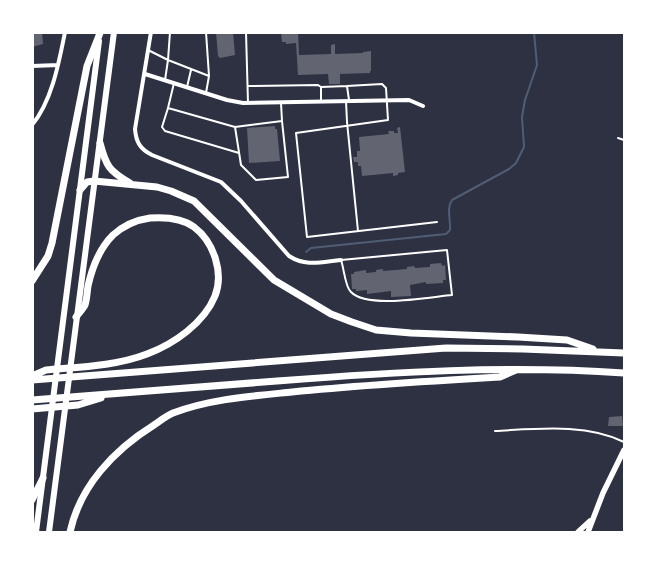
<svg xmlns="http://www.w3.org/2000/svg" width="657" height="565" font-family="Literata,serif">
	<rect width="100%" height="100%" fill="#2d3142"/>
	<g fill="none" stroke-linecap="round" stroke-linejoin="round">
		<!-- stream -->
		<path stroke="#4f5d75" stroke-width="2" d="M306 252 311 248 446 234 450 230C451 221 446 208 452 200L509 169 516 163 524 147 522 117 525 100 537 65 534 32"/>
	</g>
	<!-- building -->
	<path fill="#626471" d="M32 32H42L43 44 32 47Z
		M216 32H233L235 55 220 58 218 56Z
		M281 32H298L299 55 331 54V45L335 44V54L363 53V52L371 51V71H370V73L340 74V84H329L328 74 298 75 296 43 286 44V42H282Z
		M275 126V129H277L280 161 249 163 247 128Z
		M400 127 405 172 398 173V175L393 176V173L362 176 361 166H358V162H354L353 157H357V151H360L359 137 389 134 388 131H394V133H398L397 128Z
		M441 263 442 266 445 265 446 280H443V283L426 284V282L410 285 411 296 391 297V291L367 294V290L356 291V289H352L351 274H354V272L366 270V273L376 272V270L383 269V271L407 269V267L414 266 415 268 430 267V264Z
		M622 416 623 426H608L609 417Z"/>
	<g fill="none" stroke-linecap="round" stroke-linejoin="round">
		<!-- service -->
		<path stroke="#fff" stroke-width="2" d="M170 32 168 60 209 76
			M246 32 248 103
			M148 50 168 60 165 80
			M174 83 168 108 235 127
			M248 86 318 85 321 87V101
			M347 86 382 84 386 88 388 120 296 133 307 237 437 222
			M187 87 191 70
			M321 87 347 86 349 100
			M206 93 209 76 206 32
			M346 101 347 122 358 231
			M281 103 282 121 235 127 241 165 256 180 288 177 282 121
			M168 108 162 127 165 131 239 153
			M618 138 624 140
			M447 250 452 295C430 297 367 309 351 292 345 287 344 268 341 260Z
			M495 431C536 429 586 423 624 442"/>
		<!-- minor -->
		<path stroke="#fff" stroke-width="4" d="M151 32 135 129C136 142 140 149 152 155L221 182 241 201 289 256C306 267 321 262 341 260
			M32 66 58 65
			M145 74 227 100 243 103 409 100 423 106
			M32 125C52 101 59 62 65 32"/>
		<!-- secondary -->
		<path stroke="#fff" stroke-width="5.5" d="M578 532 590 521
			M588 532 603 493 624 450"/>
		<!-- primary -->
		<path stroke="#fff" stroke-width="6" d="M36 532 99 41
			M49 532 114 32"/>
		<!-- motorway -->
		<path stroke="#fff" stroke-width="7" d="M100 143C106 166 109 171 130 183
			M80 190 87 182 94 181 157 187 171 191 194 201 274 280 331 314 352 322 376 330 411 333 518 337 567 340 593 349
			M32 281 48 256 52 243 87 66 100 33
			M32 376 46 370C79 367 116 366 147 354 174 344 204 323 215 296 224 273 214 242 194 227 182 218 165 217 150 218 136 220 123 226 113 235 99 249 92 268 88 286 87 292 87 299 85 305 83 309 79 313 76 317
			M32 380 446 348 523 349 624 353
			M32 400C114 394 196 388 277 381 393 372 508 365 624 373
			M32 409 78 405 101 398
			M32 500 43 478
			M70 532C80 486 114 450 154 425 160 421 166 416 173 413 210 399 252 396 292 392 361 385 430 381 500 377L516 370"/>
	</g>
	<!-- border -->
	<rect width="657" height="565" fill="none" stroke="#ffffff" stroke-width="68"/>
</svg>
